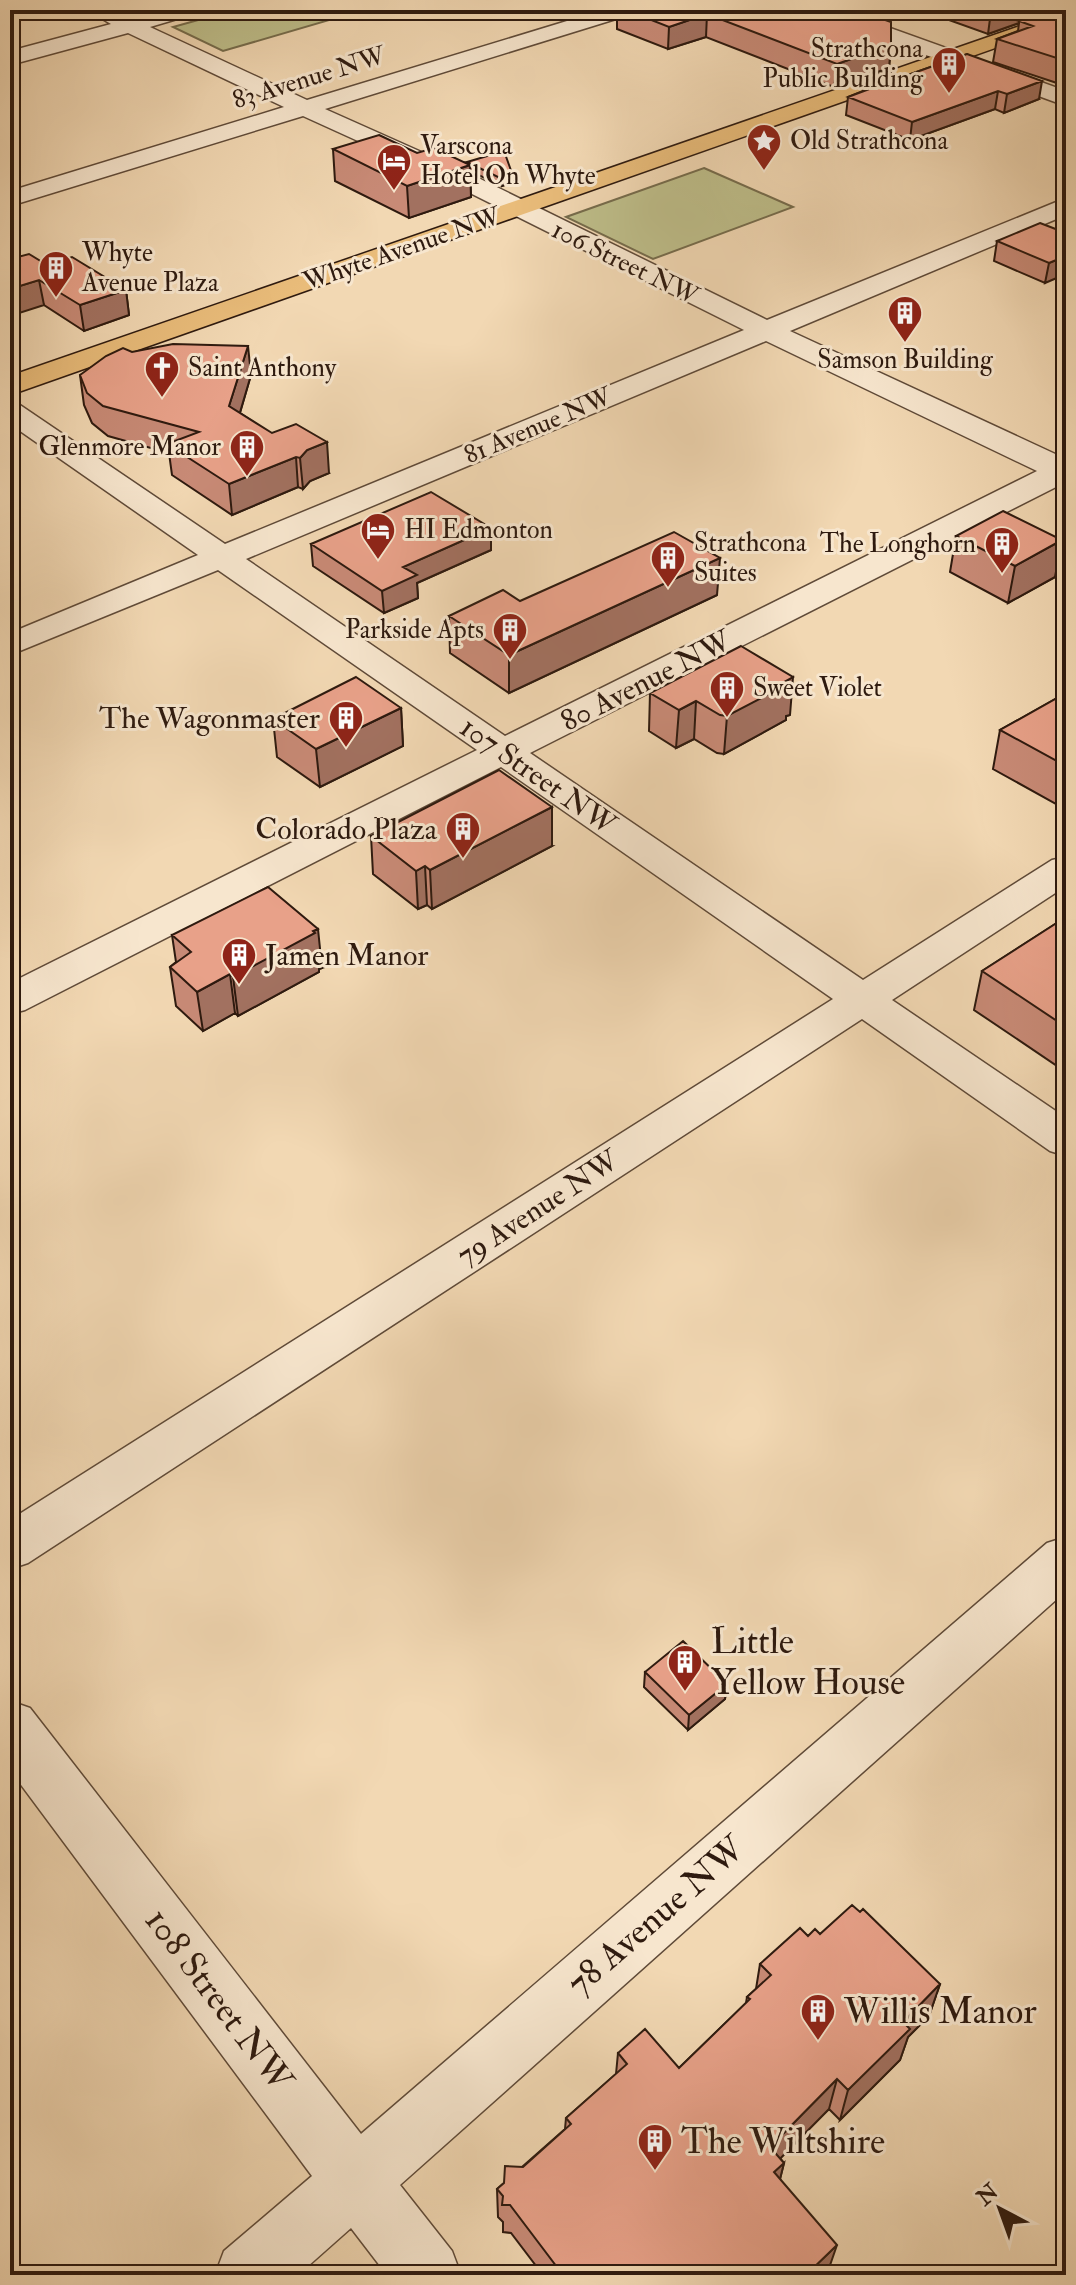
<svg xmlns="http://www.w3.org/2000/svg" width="1076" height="2285" font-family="'IM FELL Double Pica',serif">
	<rect width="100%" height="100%" fill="#f2d8b3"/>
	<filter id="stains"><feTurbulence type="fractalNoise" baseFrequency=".0025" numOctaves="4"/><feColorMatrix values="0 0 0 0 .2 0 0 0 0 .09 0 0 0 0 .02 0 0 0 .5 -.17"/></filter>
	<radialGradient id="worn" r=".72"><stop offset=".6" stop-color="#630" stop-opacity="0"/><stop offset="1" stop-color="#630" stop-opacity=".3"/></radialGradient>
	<!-- green -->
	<path fill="#bebe8a" stroke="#766c4c" stroke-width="2" d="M234 10H357L360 11 223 51 173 27Z
		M704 168 793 207 653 259 566 217Z"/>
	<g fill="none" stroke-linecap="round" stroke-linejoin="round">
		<!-- minor casing -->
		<g stroke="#5f4a38" stroke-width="3">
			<path id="minor" d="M87 10H115L132 18 163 10H198L194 14 150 27 307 100 603 10H636L632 14 325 109 464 171 767 320 1066 198V215L790 331 1066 459V482L530 753 863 980 1052 860 1066 857V886L892 1000 1066 1118V1156L1050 1151 862 1019 28 1563 10 1569V1520L833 999 501 767 25 1010 10 1014V983L477 750 218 570 10 655V633L198 555 10 424V402L20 405 225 544 744 330 446 181 303 116 10 206V191L284 107 128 33 10 65V51L111 24ZM766 341 1037 471 505 736 246 559Z
				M809 10H840L1066 91V106L813 14Z
				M1066 1537V1591L400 2185 452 2251 461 2275H387L351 2228 298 2275H215L224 2251 312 2176 10 1770V1701L30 1708 361 2134 1047 1543Z"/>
		</g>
		<!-- major casing -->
		<g stroke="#2e1a0f" stroke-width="3">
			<path id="major" d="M1066 10V23L10 395V376Z"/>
		</g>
		<!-- minor -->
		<use href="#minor" fill="#f7e6ce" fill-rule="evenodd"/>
		<!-- major -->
		<use href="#major" fill="#e9bc7a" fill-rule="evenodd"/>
	</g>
	<!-- wall -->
	<path fill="#c88a76" stroke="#2e1a0f" stroke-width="2" d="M617 10H891L889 21 891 45 889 68 834 87 706 37 668 49 617 29Z
		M921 10H1066V86L993 62 997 39 1018 31 1019 23 988 34Z
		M967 54 1039 99 1004 113 995 109 910 140 846 115 848 97 863 91 864 80 891 81Z
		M333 149 417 153 467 163 513 182 502 186 470 171 471 197 409 218 335 181Z
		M1066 233 1045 283 994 261 997 241Z
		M18 257 126 290 129 315 84 331 44 305Z
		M132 352 251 375 240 413 329 473 310 481 303 489 298 487 232 515 172 475 169 453 108 436 92 423 84 405 80 375Z
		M491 528V550L417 583 418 598 384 613 313 566 311 544Z
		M956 536 1062 540 1055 577 1008 603 950 572Z
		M717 595 509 693 450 653 449 616 520 601Z
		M650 693 790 715 786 716V720L724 754 717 753 694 739 676 748 649 731Z
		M1066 693V800L1058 805 993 769 1000 730Z
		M401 708 403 746 320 787 277 757 273 719Z
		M371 836 552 846 432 909 427 905 418 909 373 874Z
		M1066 917V1072L974 1010 982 971Z
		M172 935 322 968 319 969V972L238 1016 235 1013 203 1031 176 1006 170 967 176 962Z
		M645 1672 727 1684 725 1699 688 1730 644 1687Z
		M820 1934 940 1984 929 2016 908 2037 900 2060 840 2120 829 2109 780 2158 784 2163 780 2179 828 2271 825 2275H543L511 2233 503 2232V2222L498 2217 497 2189 565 2129 566 2118 616 2074 618 2053 679 2068 746 2003 747 1997 756 1989 760 1964 808 1936Z
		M1066 2229V2241L1061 2237Z"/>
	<!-- shaded-wall -->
	<path fill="#a27160" stroke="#2e1a0f" stroke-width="2" d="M995 10H1057L1019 21V23L988 34 991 11Z
		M707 14 706 37 668 49 669 27Z
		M891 45 889 68 834 87 837 64Z
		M1042 81 1039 99 1004 113 1007 94Z
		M998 91 995 109 910 140 912 122Z
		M470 165 471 197 409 218 407 186Z
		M513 176V182L502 186V179Z
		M1066 256V274L1045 283 1049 263Z
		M39 280 44 305 10 316V289Z
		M126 290 129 315 84 331 80 305Z
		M248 346 251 375 233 436 229 406Z
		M327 442 329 473 310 481 303 489 300 458 307 450Z
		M296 457 298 487 232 515 229 484Z
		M491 528V550L417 583 418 598 384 613 382 591 403 567Z
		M1062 540 1055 577 1008 603 1015 566Z
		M720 558 717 595 509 693V655Z
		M793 677 790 715 786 716V720L724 754 727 716Z
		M696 701 694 739 676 748 679 710Z
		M401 708 403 746 320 787 316 749Z
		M1066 770V800L1058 805Z
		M552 807V846L432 909 430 870Z
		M425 866 427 905 418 909 416 871Z
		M318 929 322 968 319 969V972L238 1016 233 977Z
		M230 974 235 1013 203 1031 197 992Z
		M727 1684 725 1699 688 1730 689 1715Z
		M940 1984 929 2016 908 2037 900 2060 840 2120 848 2090 903 2022Z
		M837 2079 829 2109 764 2175 770 2147Z
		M784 2163 777 2191 774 2172Z
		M837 2245 828 2271 825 2275H806Z"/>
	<!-- building -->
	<path fill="#e8a189" stroke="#2e1a0f" stroke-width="2" d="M626 10H857L891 22V45L837 64 707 14 669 27Z
		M1051 10H1066V61L997 39 1033 26 1019 21Z
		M967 54 1042 81 1007 94 998 91 912 122 848 97 880 85 864 80 891 70V81Z
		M379 135 417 153 434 148 470 165 407 186 333 149Z
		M504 151 513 176 502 179 467 162Z
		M1040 223 1066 233V256L1049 263 997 241Z
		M10 252 18 257 29 254 47 265 72 257 126 290 80 305 39 280 10 289Z
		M173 344 248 346 229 406 272 433 296 424 327 442 307 450 300 458 296 457 229 484 167 444 199 432 103 406 87 393 80 375 106 356 123 348 132 352Z
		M431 492 491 528 403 567 417 575 382 591 311 544Z
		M1003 511 1062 540 1015 566 956 536Z
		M674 532 720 558 509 655 449 616 503 590 520 601Z
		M741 646 793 677 786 681 790 683 727 716 720 715 696 701 679 710 650 693Z
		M356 677 401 708 316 749 273 719Z
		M1066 693V766L1000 730Z
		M499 770 552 807 430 870 425 866 416 871 371 836Z
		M268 887 318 929 313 931 315 933 233 977 230 974 197 992 170 967 191 952 172 935Z
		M1066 917V1027L982 971Z
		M683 1641 727 1684 689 1715 645 1672Z
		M852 1905 860 1912 863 1909 940 1984 903 2022 910 2029 848 2090 837 2079 770 2147 784 2163 774 2172 837 2245 806 2275H563L510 2205H502L503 2196 497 2189 504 2183 505 2166 523 2167 571 2124 566 2118 627 2064 618 2053 645 2029 679 2068 750 1999 747 1997 771 1975 760 1964 800 1928 808 1936 815 1929 820 1934Z"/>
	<!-- icons -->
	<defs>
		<g id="building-pin" transform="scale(1.8)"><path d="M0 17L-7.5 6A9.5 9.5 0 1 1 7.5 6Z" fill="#8f2418" stroke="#f7e6ce"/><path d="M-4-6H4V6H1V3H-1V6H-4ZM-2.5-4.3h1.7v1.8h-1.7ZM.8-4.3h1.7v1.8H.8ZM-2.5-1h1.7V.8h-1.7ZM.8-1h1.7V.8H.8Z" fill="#fff"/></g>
		<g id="sight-pin" transform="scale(1.8)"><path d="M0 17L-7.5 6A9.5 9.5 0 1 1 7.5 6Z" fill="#8f2418" stroke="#f7e6ce"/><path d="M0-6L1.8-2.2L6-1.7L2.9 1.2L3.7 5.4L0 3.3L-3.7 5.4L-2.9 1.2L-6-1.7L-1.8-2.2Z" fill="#fff"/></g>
		<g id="hotel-pin" transform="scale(1.8)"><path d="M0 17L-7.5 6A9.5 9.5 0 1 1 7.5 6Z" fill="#8f2418" stroke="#f7e6ce"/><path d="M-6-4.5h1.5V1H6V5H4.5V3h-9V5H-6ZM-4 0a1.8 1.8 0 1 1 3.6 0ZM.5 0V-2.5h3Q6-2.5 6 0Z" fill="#fff"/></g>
		<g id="church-pin" transform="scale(1.8)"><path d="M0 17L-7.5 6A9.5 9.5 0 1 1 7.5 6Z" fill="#8f2418" stroke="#f7e6ce"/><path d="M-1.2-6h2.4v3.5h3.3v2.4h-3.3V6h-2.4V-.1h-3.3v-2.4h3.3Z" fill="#fff"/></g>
	</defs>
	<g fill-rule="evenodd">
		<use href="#building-pin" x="949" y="64"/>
		<use href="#sight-pin" x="764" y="141"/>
		<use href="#hotel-pin" x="394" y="161"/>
		<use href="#building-pin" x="56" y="268"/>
		<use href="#building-pin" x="905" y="313"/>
		<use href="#church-pin" x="162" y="368"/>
		<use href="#building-pin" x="247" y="447"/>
		<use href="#hotel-pin" x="378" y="530"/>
		<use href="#building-pin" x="1002" y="544"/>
		<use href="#building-pin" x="668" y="558"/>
		<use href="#building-pin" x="510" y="630"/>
		<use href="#building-pin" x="727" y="688"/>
		<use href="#building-pin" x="346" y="718"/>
		<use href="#building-pin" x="463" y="829"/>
		<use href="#building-pin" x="239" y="955"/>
		<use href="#building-pin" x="685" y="1662"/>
		<use href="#building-pin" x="818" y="2011"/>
		<use href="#building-pin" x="655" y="2141"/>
	</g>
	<g text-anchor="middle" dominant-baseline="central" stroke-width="6" stroke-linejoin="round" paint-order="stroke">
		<!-- far-poi labels -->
		<g font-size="26" fill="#2e1a0f" stroke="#f7e6ce" text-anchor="start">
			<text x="923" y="49" text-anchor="end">Strathcona<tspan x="923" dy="30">Public Building</tspan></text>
			<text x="790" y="141">Old Strathcona</text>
			<text x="420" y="146">Varscona<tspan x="420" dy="30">Hotel On Whyte</tspan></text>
			<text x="82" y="253">Whyte<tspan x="82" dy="30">Avenue Plaza</tspan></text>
			<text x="905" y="360" text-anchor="middle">Samson Building</text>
			<text x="188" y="368">Saint Anthony</text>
			<text x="221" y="447" text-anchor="end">Glenmore Manor</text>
			<text x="404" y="530">HI Edmonton</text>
			<text x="694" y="543">Strathcona<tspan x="694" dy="30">Suites</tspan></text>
			<text x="976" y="544" text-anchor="end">The Longhorn</text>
			<text x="484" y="630" text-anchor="end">Parkside Apts</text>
			<text x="753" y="688">Sweet Violet</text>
		</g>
		<!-- far-street labels -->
		<g font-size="26" fill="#2e1a0f" stroke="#f7e6ce">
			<text transform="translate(309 78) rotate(-17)">83 Avenue NW</text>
			<text transform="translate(402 249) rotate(-19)">Whyte Avenue NW</text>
			<text transform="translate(625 263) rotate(26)">106 Street NW</text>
			<text transform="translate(538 426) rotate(-23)">81 Avenue NW</text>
		</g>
		<!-- street labels -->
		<g font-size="30" fill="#2e1a0f" stroke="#f7e6ce">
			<text transform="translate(646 681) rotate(-27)">80 Avenue NW</text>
			<text transform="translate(538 776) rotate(35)">107 Street NW</text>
			<text transform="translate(538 1208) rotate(-33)">79 Avenue NW</text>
		</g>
		<!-- poi labels -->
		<g font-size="30" fill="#2e1a0f" stroke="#f7e6ce" text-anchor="end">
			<text x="320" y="718">The Wagonmaster</text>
			<text x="437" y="829">Colorado Plaza</text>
			<text x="265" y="955" text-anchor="start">Jamen Manor</text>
		</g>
		<!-- near-poi labels -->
		<g font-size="36" fill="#2e1a0f" stroke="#f7e6ce" text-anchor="start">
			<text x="711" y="1641">Little<tspan x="711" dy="41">Yellow House</tspan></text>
			<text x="844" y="2011">Willis Manor</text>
			<text x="681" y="2141">The Wiltshire</text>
		</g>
		<!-- near-street labels -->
		<g font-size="36" fill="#2e1a0f" stroke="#f7e6ce">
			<text transform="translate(656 1916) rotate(-41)">78 Avenue NW</text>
			<text transform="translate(219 2000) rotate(53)">108 Street NW</text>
		</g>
	</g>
	<!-- margin -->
	<rect width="1076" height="2285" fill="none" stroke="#f2d8b3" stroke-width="40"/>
	<rect x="12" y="12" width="1052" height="2261" fill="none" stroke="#2e1a0f" stroke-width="4"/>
	<rect x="20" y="20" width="1036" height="2245" fill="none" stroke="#2e1a0f" stroke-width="2"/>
	<!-- north arrow -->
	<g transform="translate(1000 2209) rotate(319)" stroke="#f7e6ce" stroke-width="6" paint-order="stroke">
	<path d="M0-6L14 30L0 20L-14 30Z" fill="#2e1a0f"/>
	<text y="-12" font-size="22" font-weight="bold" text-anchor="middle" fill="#2e1a0f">N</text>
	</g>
	<rect width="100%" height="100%" filter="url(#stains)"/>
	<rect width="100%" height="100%" fill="url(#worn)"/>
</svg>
